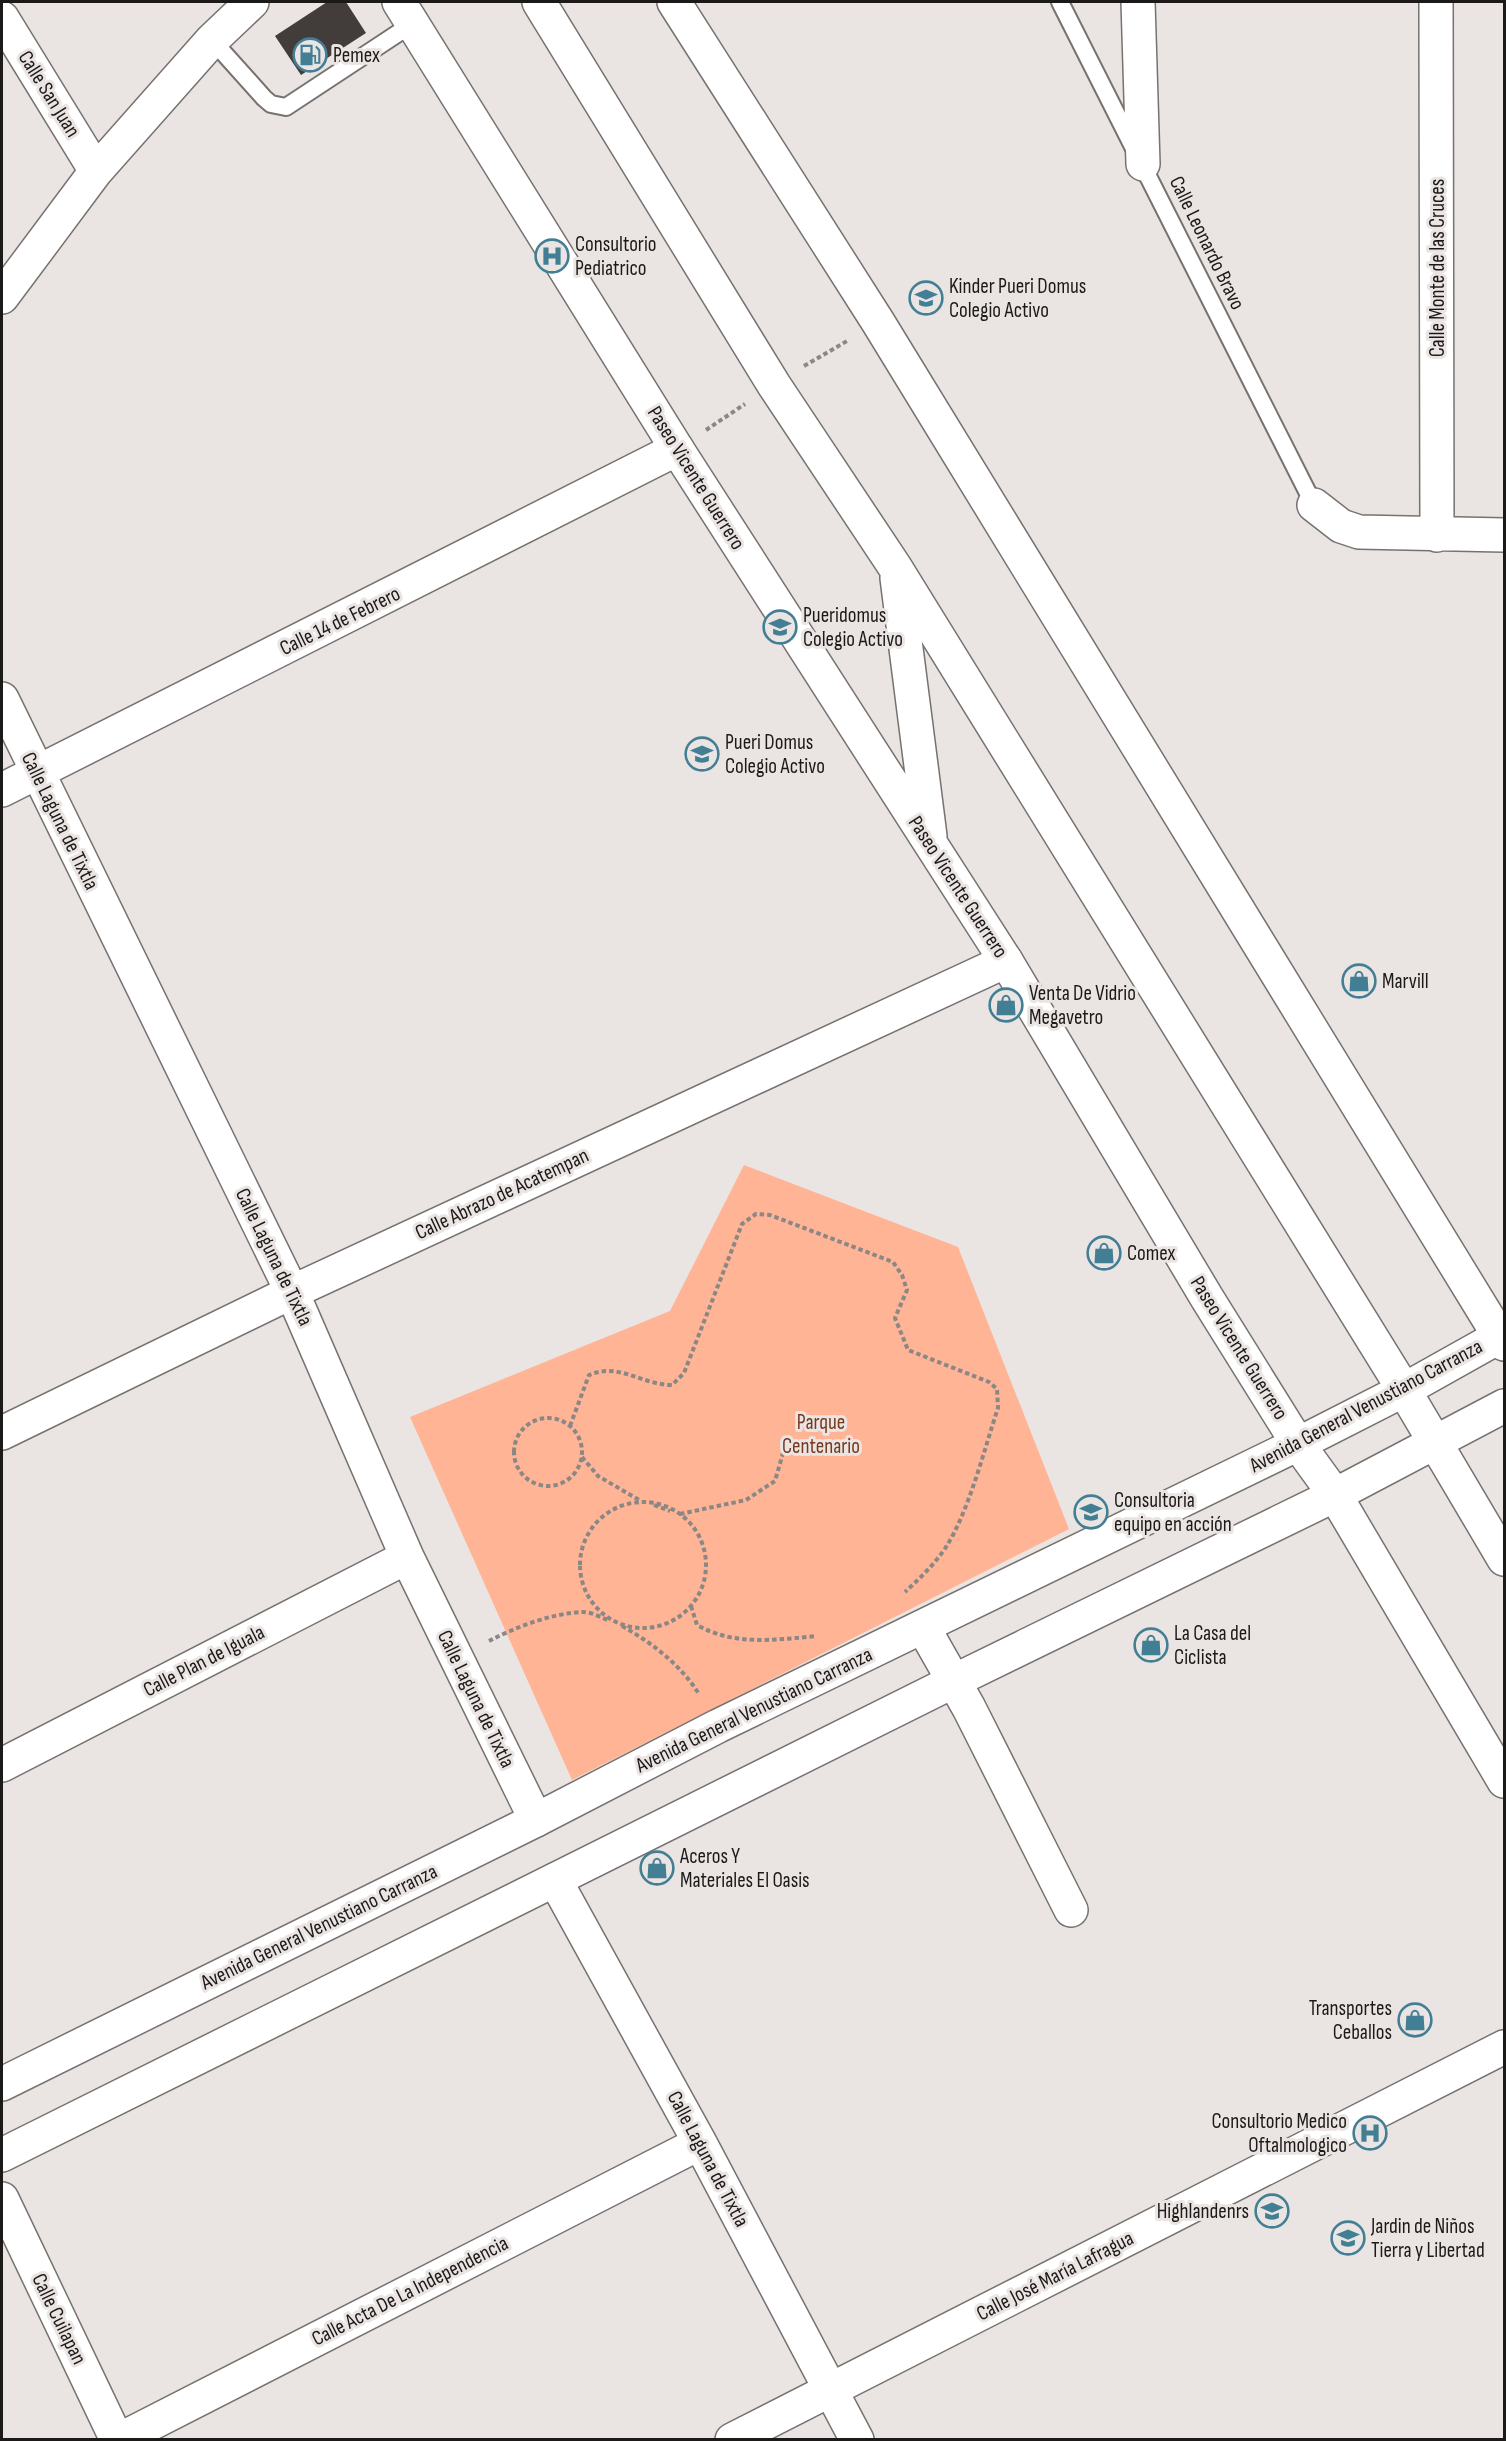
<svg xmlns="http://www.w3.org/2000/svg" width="1506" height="2441" font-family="'Sofia Sans Condensed',sans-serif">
	<rect width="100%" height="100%" fill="#eae4e2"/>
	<!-- green -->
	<path fill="#ffb495" d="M744 1165 958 1247 1069 1529 572 1780 410 1417 670 1311Z"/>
	<!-- building -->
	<path fill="#423d3b" d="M327 2H346L366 33 301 75 275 36Z"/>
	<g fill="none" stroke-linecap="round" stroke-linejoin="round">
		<!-- lane casing -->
		<g stroke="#77726f" stroke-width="20">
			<path id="lane" d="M1060 2 1314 505
				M212 40 264 98 271 104 286 107 412 24"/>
		</g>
		<!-- street casing -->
		<g stroke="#77726f" stroke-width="36">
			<path id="street" d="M1138 2 1143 164
				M1436 2 1437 535
				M2 18 96 171
				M2 297 96 171 212 40 252 2
				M1314 505 1341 526 1359 532 1504 535
				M2 699 292 1292 407 1557 536 1820
				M2 790 677 449
				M2 1433 292 1292 1006 961
				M923 1627 969 1708 1071 1910
				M2 1765 407 1557
				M555 1880 700 2143 857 2440
				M2 2199 117 2440
				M119 2440 700 2143
				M732 2440 1504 2047"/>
		</g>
		<!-- secondary casing -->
		<g stroke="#77726f" stroke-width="36">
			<path id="secondary" d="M399 2 677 449 1006 961 1207 1298 1298 1444 1335 1495 1504 1781
				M539 2 774 385 895 567 1404 1390 1504 1559
				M674 2 878 322 1504 1344
				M897 578 930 836
				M2 2084 536 1820 718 1726 1298 1444 1404 1390 1504 1334
				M2 2155 954 1681 1335 1495 1504 1406"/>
		</g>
		<!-- path -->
		<path stroke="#8b8785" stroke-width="4" stroke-dasharray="4.5 3" stroke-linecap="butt" d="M804 366 847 341
			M706 430 745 404
			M514 1452a34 34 0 1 1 68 0a34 34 0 1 1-68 0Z
			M570 1426 589 1375C619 1362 642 1385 672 1385L684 1373 742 1224 756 1214 770 1215 893 1262 902 1275 907 1290 895 1318 908 1350 989 1382 997 1389 998 1408C984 1450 969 1511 946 1547 935 1564 920 1578 905 1592
			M582 1457 598 1476 641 1501
			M580 1565a63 63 0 1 1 126 0a63 63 0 1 1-126 0Z
			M654 1505 670 1511
			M680 1514 746 1500 775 1481 783 1453
			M691 1606 697 1625C734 1646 775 1640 816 1636
			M622 1626C652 1643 680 1664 699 1694
			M489 1641C516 1627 552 1613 583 1612 592 1612 602 1618 610 1621"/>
		<!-- lane -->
		<use href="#lane" stroke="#fff" stroke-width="16"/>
		<!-- street -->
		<use href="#street" stroke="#fff" stroke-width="33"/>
		<!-- secondary -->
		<use href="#secondary" stroke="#fff" stroke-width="33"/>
	</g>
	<!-- icons -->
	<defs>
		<g id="fuel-ring" transform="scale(1.725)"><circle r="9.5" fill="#eae4e2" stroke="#427f95" stroke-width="1.5"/><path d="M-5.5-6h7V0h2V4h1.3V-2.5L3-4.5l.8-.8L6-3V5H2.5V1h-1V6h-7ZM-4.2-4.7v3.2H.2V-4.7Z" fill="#427f95"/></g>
		<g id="hospital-ring" transform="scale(1.725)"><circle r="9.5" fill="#eae4e2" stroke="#427f95" stroke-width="1.5"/><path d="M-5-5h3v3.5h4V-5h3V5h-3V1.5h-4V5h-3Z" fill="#427f95"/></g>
		<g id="school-ring" transform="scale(1.725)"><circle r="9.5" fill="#eae4e2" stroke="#427f95" stroke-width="1.5"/><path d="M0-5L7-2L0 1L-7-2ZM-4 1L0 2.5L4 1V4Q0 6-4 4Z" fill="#427f95"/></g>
		<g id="shop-ring" transform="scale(1.725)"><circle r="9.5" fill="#eae4e2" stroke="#427f95" stroke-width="1.5"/><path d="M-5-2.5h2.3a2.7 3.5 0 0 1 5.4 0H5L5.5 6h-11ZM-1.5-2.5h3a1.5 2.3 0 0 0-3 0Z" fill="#427f95"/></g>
		<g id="university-ring" transform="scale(1.725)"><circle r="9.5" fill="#eae4e2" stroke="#427f95" stroke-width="1.5"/><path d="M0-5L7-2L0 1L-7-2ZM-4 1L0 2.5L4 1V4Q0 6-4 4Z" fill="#427f95"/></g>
	</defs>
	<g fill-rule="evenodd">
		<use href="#fuel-ring" x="310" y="55"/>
		<use href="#hospital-ring" x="552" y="256"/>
		<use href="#school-ring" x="926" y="298"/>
		<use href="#school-ring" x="780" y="627"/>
		<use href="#school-ring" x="702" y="754"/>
		<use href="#shop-ring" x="1359" y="981"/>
		<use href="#shop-ring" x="1006" y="1005"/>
		<use href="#shop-ring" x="1104" y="1253"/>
		<use href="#university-ring" x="1091" y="1512"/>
		<use href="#shop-ring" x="1151" y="1645"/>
		<use href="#shop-ring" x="657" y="1868"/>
		<use href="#shop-ring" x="1415" y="2020"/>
		<use href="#hospital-ring" x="1370" y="2133"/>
		<use href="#school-ring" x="1272" y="2211"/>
		<use href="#school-ring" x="1348" y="2238"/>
	</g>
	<g text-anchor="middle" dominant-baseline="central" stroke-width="6" stroke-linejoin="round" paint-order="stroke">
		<!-- poi labels -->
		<g font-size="21" fill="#1c1a19" stroke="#eae4e2" text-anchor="start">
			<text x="333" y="55">Pemex</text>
			<text x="575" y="244">Consultorio<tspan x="575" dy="24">Pediatrico</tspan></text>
			<text x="949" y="286">Kinder Pueri Domus<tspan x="949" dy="24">Colegio Activo</tspan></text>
			<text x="803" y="615">Pueridomus<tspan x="803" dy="24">Colegio Activo</tspan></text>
			<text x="725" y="742">Pueri Domus<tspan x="725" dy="24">Colegio Activo</tspan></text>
			<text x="1382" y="981">Marvill</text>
			<text x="1029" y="993">Venta De Vidrio<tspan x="1029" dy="24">Megavetro</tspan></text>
			<text x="1127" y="1253">Comex</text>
			<text x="1114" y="1500">Consultoria<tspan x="1114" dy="24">equipo en acción</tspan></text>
			<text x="1174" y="1633">La Casa del<tspan x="1174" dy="24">Ciclista</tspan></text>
			<text x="680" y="1856">Aceros Y<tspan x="680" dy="24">Materiales El Oasis</tspan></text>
			<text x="1392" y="2008" text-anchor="end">Transportes<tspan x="1392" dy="24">Ceballos</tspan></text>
			<text x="1347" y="2121" text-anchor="end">Consultorio Medico<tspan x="1347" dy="24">Oftalmologico</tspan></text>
			<text x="1249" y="2211" text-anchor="end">Highlandenrs</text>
			<text x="1371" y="2226">Jardin de Niños<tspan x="1371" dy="24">Tierra y Libertad</tspan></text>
		</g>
		<!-- street labels -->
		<g font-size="21" fill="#1c1a19" stroke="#eae4e2">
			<text transform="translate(49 94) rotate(58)">Calle San Juan</text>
			<text transform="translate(1207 243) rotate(64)">Calle Leonardo Bravo</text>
			<text transform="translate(1437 268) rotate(-90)">Calle Monte de las Cruces</text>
			<text transform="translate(696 478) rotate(58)">Paseo Vicente Guerrero</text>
			<text transform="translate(340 621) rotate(-26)">Calle 14 de Febrero</text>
			<text transform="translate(60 821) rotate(64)">Calle Laguna de Tixtla</text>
			<text transform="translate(958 887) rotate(57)">Paseo Vicente Guerrero</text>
			<text transform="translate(502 1194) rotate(-25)">Calle Abrazo de Acatempan</text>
			<text transform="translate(274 1257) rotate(64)">Calle Laguna de Tixtla</text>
			<text transform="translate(1239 1348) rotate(58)">Paseo Vicente Guerrero</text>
			<text transform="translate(1366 1406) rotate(-28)">Avenida General Venustiano Carranza</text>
			<text transform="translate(204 1661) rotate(-27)">Calle Plan de Iguala</text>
			<text transform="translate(476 1699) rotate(64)">Calle Laguna de Tixtla</text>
			<text transform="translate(754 1710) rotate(-26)">Avenida General Venustiano Carranza</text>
			<text transform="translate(319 1927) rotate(-26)">Avenida General Venustiano Carranza</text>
			<text transform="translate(708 2159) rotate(62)">Calle Laguna de Tixtla</text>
			<text transform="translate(1055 2276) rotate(-27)">Calle José María Lafragua</text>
			<text transform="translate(410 2291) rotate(-27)">Calle Acta De La Independencia</text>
			<text transform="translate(59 2319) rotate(64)">Calle Cuilapan</text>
		</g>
		<!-- park labels -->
		<g font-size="21" fill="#75391d" stroke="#eae4e2">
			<text x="821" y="1422">Parque<tspan x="821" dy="24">Centenario</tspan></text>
		</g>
	</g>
	<!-- border -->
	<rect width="1506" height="2441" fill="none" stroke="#1c1a19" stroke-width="6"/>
</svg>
